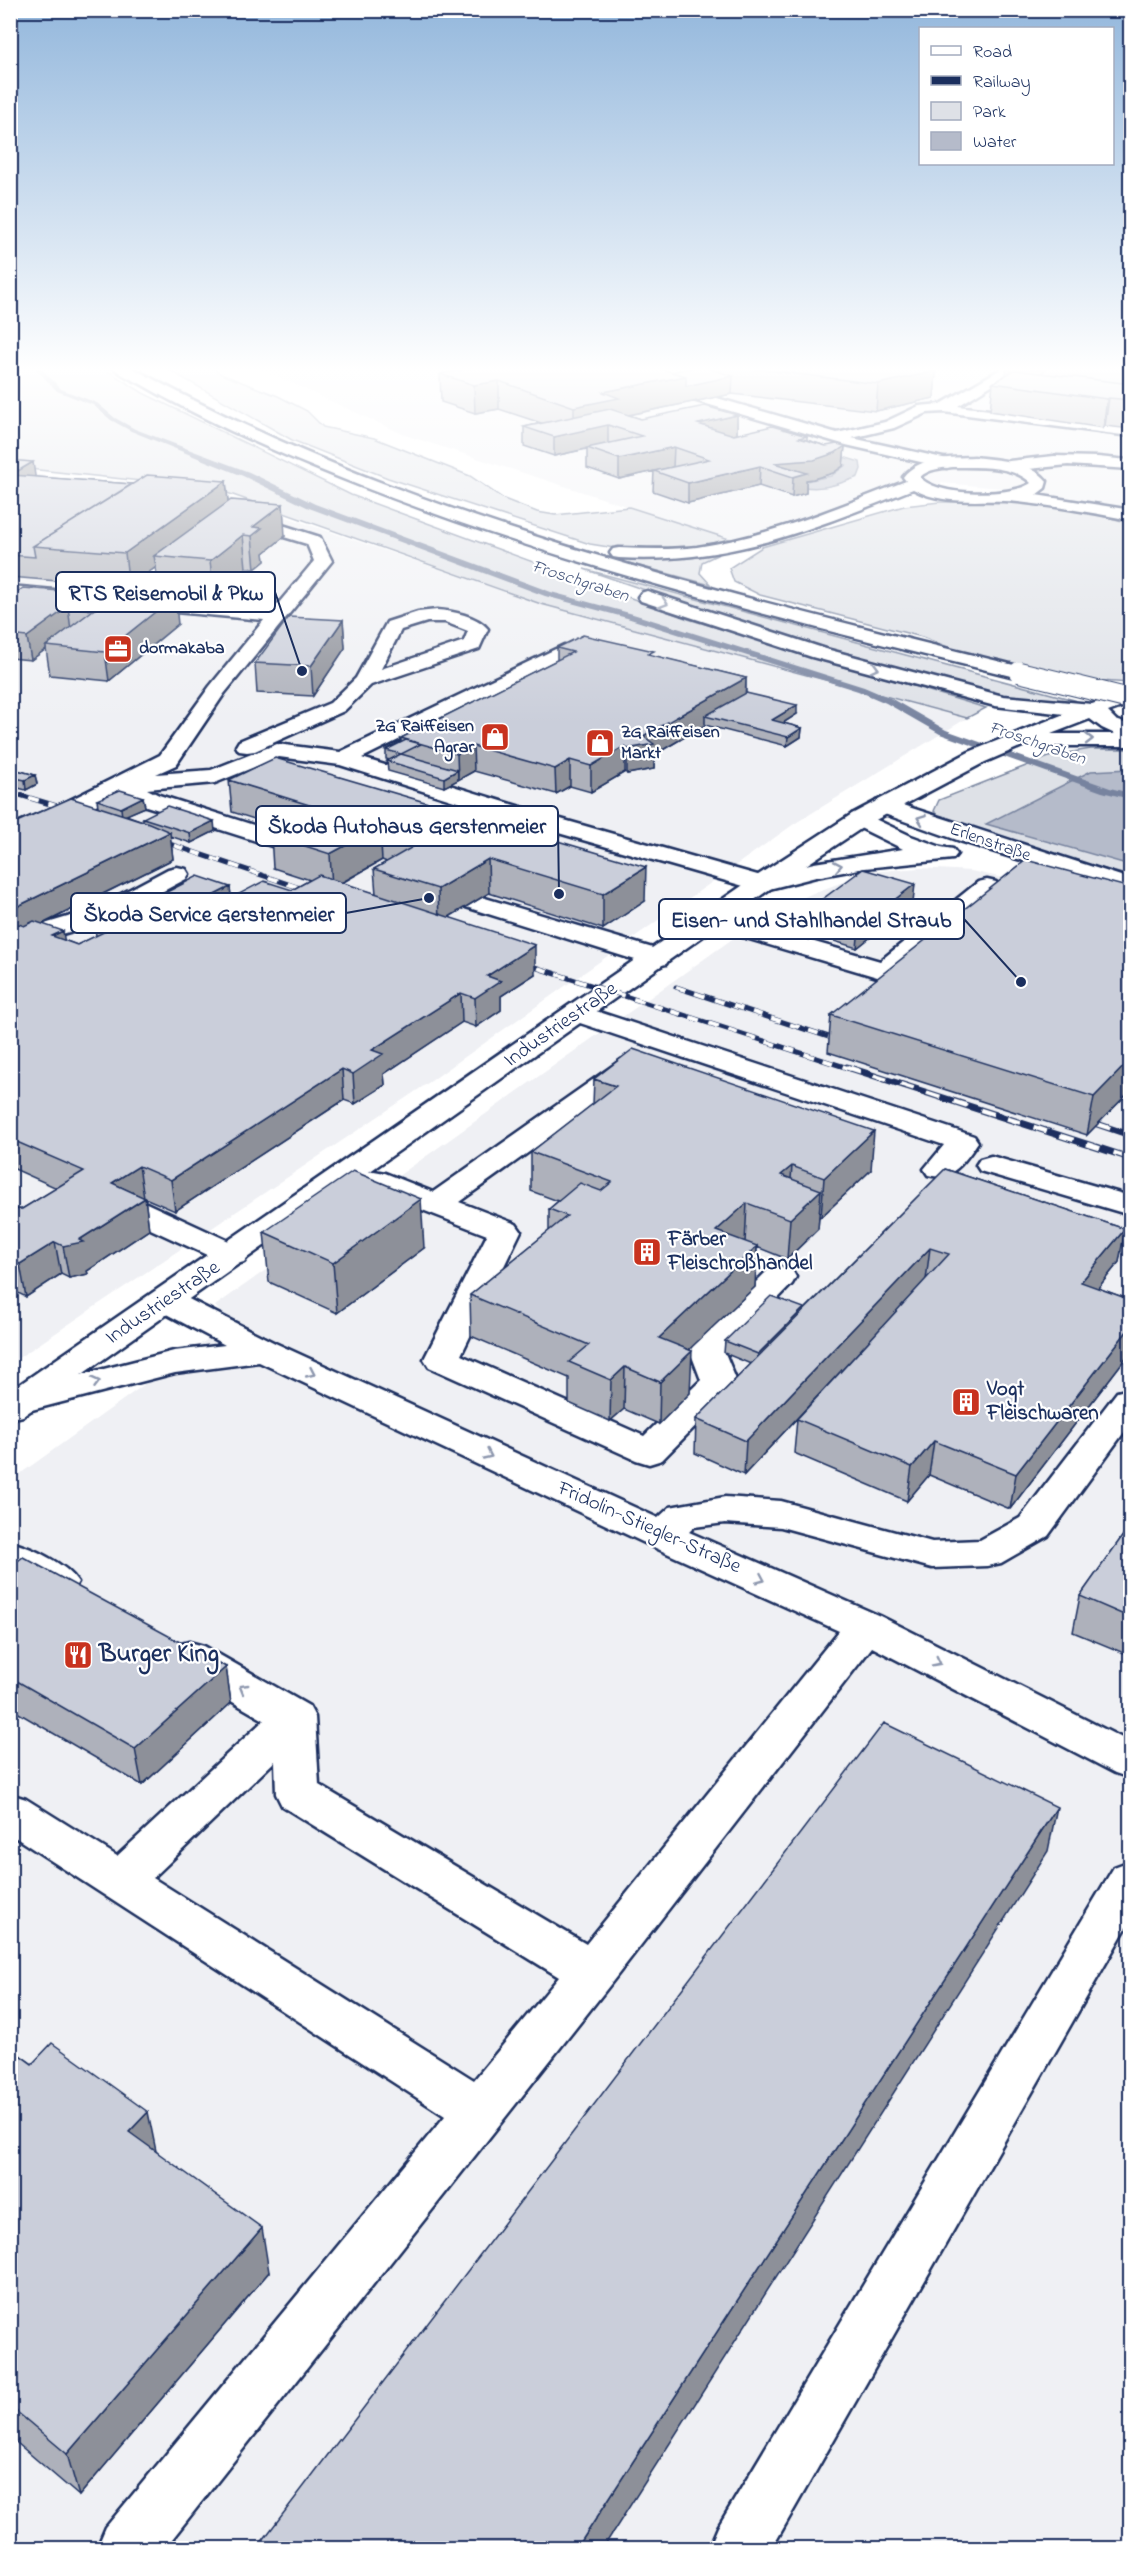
<svg xmlns="http://www.w3.org/2000/svg" width="1141" height="2559" font-family="'Indie Flower',sans-serif">
	<rect width="100%" height="100%" fill="#fff"/>
	<filter id="ink" filterUnits="userSpaceOnUse"><feTurbulence type="fractalNoise" baseFrequency=".0167" numOctaves="2"/><feDisplacementMap in="SourceGraphic" scale="12" xChannelSelector="R" yChannelSelector="G"/><feConvolveMatrix kernelMatrix="1 2 1 2 8 2 1 2 1" color-interpolation-filters="sRGB"/></filter>
	<g filter="url(#ink)">
		<!-- built -->
		<path fill="#eff0f4" d="M254 366H631L645 370 655 366H1130V514L1014 489 942 483 729 539 405 435Z
			M11 472 225 496 541 604 967 718 794 824 431 1081 11 1363Z
			M920 868 971 871 1130 905V2548H11L10 1481 230 1323 215 1306 769 913 813 893 870 872Z"/>
		<!-- green -->
		<path fill="#dee1e7" stroke="#7c88a2" stroke-width="1.5" d="M11 366H100L143 393 351 495 688 619 986 708 967 718 541 604 216 489 11 467Z
			M162 366H210L221 374 278 396 307 411 323 427 374 438 470 476 504 499 537 512 555 515 629 507 729 539 700 546 667 550H627L590 544 388 478 292 440Z
			M940 502H1014L1078 510 1130 523V683L1086 680 974 657 922 637 760 595 734 582 729 568 762 547 904 506Z
			M721 553 702 562 700 573 711 585 606 557C645 560 682 562 721 553Z
			M584 569 1074 700 1059 706 976 693 758 629Z
			M1091 749H1130V876L975 834 946 822 934 811 939 800 1054 755Z"/>
		<!-- water -->
		<path fill="#b5bbca" stroke="#77839f" stroke-width="1.5" d="M791 441 860 462 861 469 858 477C834 486 817 492 791 484L831 476 846 465Z
			M1130 769V865L986 824 1091 771Z"/>
		<g fill="none" stroke-linecap="round" stroke-linejoin="round">
			<!-- stream -->
			<path fill="#77839f" fill-rule="evenodd" d="M33 366H39L61 389 97 403 115 418 135 429 249 472 315 504 551 592 633 614 864 687 892 699 946 730 1110 788 1130 793V799L1102 792 940 734 886 703 858 691 627 618 545 596 309 508 243 476 131 431 111 420 93 405 57 391Z"/>
			<!-- minor casing -->
			<g stroke="#1b2f5e" stroke-width="5">
				<path id="minor" d="M586 366H607L837 433 885 422 919 406 941 404 1006 366H1022L958 406 1130 428V436L944 412 927 413 894 428 852 438 952 460 955 463 952 466 947 468 846 445 588 369Z
					M1054 456 1098 457 1128 460 1130 461V469L1068 465 1009 471 1001 466 1009 461Z
					M244 510 276 523 320 537 332 561 224 694 176 765 156 774 211 770 277 744 340 752 564 645 571 647 574 651 571 655 362 758 550 816 761 876 814 863 903 849 852 824 848 819 852 814 860 812 911 836 941 847 953 849 957 854 953 859 865 868 816 877 761 891 534 826 340 765 279 757 215 783 147 789 159 795 316 845 320 850 316 855 308 857 300 855 143 805 121 792 78 814 10 842V826L62 804 160 755 210 686 264 620 10 597V586L273 610 314 561 307 544 264 531 238 519 236 515 238 511Z
					M437 610C452 611 478 616 488 629L479 649 371 685 344 711 255 751 247 752 239 751 236 746 239 741 330 703 356 678 387 622 418 612ZM427 622H445L468 631 464 641 381 669 401 630Z
					M884 799 1130 879V894L960 841 876 811 873 806 876 801Z
					M177 867 186 869 189 874 186 879 109 920 59 935 10 958V940L41 925 91 910 168 869Z
					M987 880 996 882 999 887 996 892 893 977 884 979 702 925 698 920 702 915 711 912 880 961 978 882Z
					M475 895 666 952 670 958 666 964 657 966 648 964 466 907 463 902 466 897Z
					M578 1005 974 1136 978 1142C965 1161 952 1182 928 1175L924 1169 944 1145 568 1019 564 1013 568 1007Z
					M631 1057 641 1060 645 1066 641 1072 459 1202 516 1224 521 1231 461 1355 644 1436 701 1380 690 1351 695 1343 768 1270 780 1267 792 1270 796 1277 792 1284 725 1353 737 1382 731 1390 662 1460 649 1464 636 1460 429 1367 424 1359 487 1235 363 1187 359 1180 363 1173 374 1171 385 1173 433 1192 621 1060Z
					M991 1156 1130 1196V1215L980 1171 976 1165 980 1159Z
					M129 1198 140 1200 244 1248 249 1255 244 1262 233 1265 222 1262 118 1214 113 1207 118 1200Z
					M165 1290 177 1293 275 1343 658 1518 670 1507 725 1497 781 1501 932 1542 980 1540 1020 1518 1117 1392 1130 1389V1424L1048 1536 1001 1563 987 1566 932 1568 781 1527 725 1523 694 1527 689 1532 880 1616 1130 1742V1778L1115 1773 872 1647 609 1986 165 2548H97L106 2527 445 2116 10 1834V1794L26 1799 117 1856 264 1720 174 1668 168 1657 174 1646 189 1642 204 1646 309 1706 315 1717 319 1785 586 1944 839 1631 649 1545 259 1362 175 1373 20 1413 10 1411V1393L174 1351 225 1345 153 1307 148 1300 153 1293ZM275 1761 276 1794 282 1806 559 1977 474 2080 153 1878Z
					M10 1542C31 1547 67 1564 78 1582L72 1592 58 1596 44 1592 10 1573Z
					M1130 1861V1921L772 2548H709L718 2527 1114 1867Z"/>
			</g>
			<!-- major casing -->
			<g stroke="#1b2f5e" stroke-width="5">
				<path id="major" d="M112 366H129C403 519 723 593 1026 668L1029 672 1026 676 1019 678C756 614 477 545 231 431 200 416 170 401 141 384 131 379 119 374 112 366Z
					M974 457C998 460 1031 461 1047 481L1045 488 1036 495 1125 509 1130 510V518L1125 519C1090 512 1054 506 1018 502 982 498 946 507 913 489 812 529 730 564 619 558L613 557 610 553 613 549 619 548C645 549 671 550 697 547 769 537 838 507 906 481L903 477C919 456 951 458 974 457ZM953 467C978 467 1013 465 1031 483 1011 497 936 497 920 477 929 469 941 468 953 467Z
					M647 591 826 649 1003 696 1092 704 1130 691V704L1108 712 1116 720 1130 725V746H1035L1027 744 985 762 868 824 770 889 23 1416 10 1419V1391L752 879 852 814 969 752 1064 714 995 706 812 657 641 601 638 597 641 593ZM1090 719 1102 728 1115 734H1051Z"/>
			</g>
			<!-- minor -->
			<use href="#minor" fill="#fff" fill-rule="evenodd"/>
			<!-- major -->
			<use href="#major" fill="#fff" fill-rule="evenodd"/>
			<!-- rail-far1 casing -->
			<g stroke="#1b2f5e" stroke-width="5">
				<path id="rail-far1" d="M10 792 70 810
					M155 839 315 893
					M519 962 851 1069
					M676 987 841 1041"/>
			</g>
			<!-- rail casing -->
			<g stroke="#1b2f5e" stroke-width="7">
				<path id="rail" d="M847 1067 1130 1158
					M1097 1124 1130 1135"/>
			</g>
			<!-- rail-far1 -->
			<use href="#rail-far1" stroke="#fff" stroke-width="4" stroke-dasharray="10" stroke-linecap="butt"/>
			<!-- rail -->
			<use href="#rail" stroke="#fff" stroke-width="4.5" stroke-dasharray="14" stroke-linecap="butt"/>
			<!-- major-bridge casing -->
			<g stroke="#1b2f5e" stroke-width="22" stroke-linecap="butt">
				<path id="major-bridge" d="M1019 672 1130 699"/>
			</g>
			<!-- major-bridge -->
			<use href="#major-bridge" stroke="#fff" stroke-width="20"/>
		</g>
		<!-- wall -->
		<path fill="#aeb1bb" stroke="#1b2f5e" stroke-width="1.5" fill-rule="evenodd" d="M701 366H898L936 371 934 398 876 411 732 394 629 415 641 419 737 415V434L807 436V440L826 446H845L843 466 833 473 813 479 806 480V493L792 497 759 486 688 503 653 491 654 471 673 467 619 479 587 468V449L554 456 524 446V427L541 423 499 409 475 413 441 402 440 374 671 372Z
			M1007 366H1131V429L1105 426 1103 428 990 411 993 383 1006 375Z
			M10 460 35 477 132 484 226 481 228 502 285 536 264 553 265 561 255 569 246 568 214 595 158 590 156 567 129 587 10 577Z
			M10 597 87 601 178 624 109 681 50 675 46 649 31 660 10 658Z
			M343 620 345 648 313 696 257 693 255 663Z
			M557 648 654 656 746 678V693L797 714 783 723 802 728 801 737 787 746 705 725 654 755V769L627 774 625 772 591 792 570 786 556 794 474 771 444 787 388 771 387 761 390 760 386 759V750L401 742V738L557 660Z
			M10 768 35 775 37 784 26 790 10 786Z
			M229 780 645 901 603 929 489 893 449 917 535 974 501 996V1010L476 1027 462 1022 384 1074 385 1085 355 1104 344 1100 175 1211 145 1198 149 1230 87 1271 88 1274 69 1278 61 1274 26 1297 10 1289V1210L22 1209 57 1188 10 1167V825L98 806 97 800 143 797 145 807 126 815 143 821V818L215 831 191 843 170 836 173 859 43 924 64 940 77 945 96 936 95 929 230 887 231 898 292 890 310 880 273 868 271 835 283 828 232 812ZM382 860 387 862 374 869 376 894 342 883Z
			M1131 888V1090L1087 1135 828 1052 831 1015Z
			M913 903 857 948 804 932 805 912Z
			M594 1079 871 1170 821 1217 819 1216 818 1229 787 1259 757 1247 755 1287 688 1350 690 1393 659 1424 624 1409 610 1421 569 1403V1378L471 1336 470 1295 549 1231V1209L558 1201 531 1191V1152L593 1104Z
			M945 1169 1125 1229 1119 1262 1098 1288 1131 1300V1351L1010 1509 929 1475 907 1501 794 1453 797 1419 870 1340 744 1475 695 1453 696 1419 751 1364 724 1353 725 1341 803 1311Z
			M264 1232 424 1248 337 1313 269 1282Z
			M1131 1524V1656L1073 1632 1080 1596Z
			M10 1567 226 1667 231 1703 142 1785 10 1708Z
			M10 2048 157 2152 269 2272 79 2496 10 2437Z"/>
		<!-- shaded-wall -->
		<path fill="#8d9099" stroke="#1b2f5e" stroke-width="1.5" d="M936 371 934 398 876 411 878 384Z
			M686 376H733L732 394 618 417 608 425V444L554 456V437L574 432V407L603 392Z
			M499 381V409L475 413 474 385Z
			M1109 398 1105 426 1103 428 1107 399Z
			M737 415V434L697 443 698 424Z
			M845 446 843 466 833 473 813 479 806 480V493L792 497 793 477 774 463Z
			M674 447 673 467 619 479V459Z
			M33 462 36 482 11 475Z
			M760 466 759 486 688 503V483Z
			M226 481 229 512 154 556 156 567 129 587 125 553Z
			M283 504 285 536 264 553 265 561 255 569 252 536 253 527Z
			M243 535 246 568 214 595 210 561Z
			M86 593 88 609 77 600Z
			M175 596 178 624 109 681 105 652Z
			M68 607 71 630 46 646V649L31 660 27 637Z
			M343 620 345 648 313 696 311 666Z
			M746 678 745 702 705 716V725L654 755V769L627 774V749L643 736Z
			M797 705V714L772 730V720Z
			M802 728 801 737 787 746 788 737Z
			M473 746 474 771 458 780 457 754Z
			M625 746V772L591 792V766Z
			M570 760V786L556 794 555 769Z
			M458 770V780L444 787V778Z
			M35 775 37 784 26 790 25 780Z
			M143 797 145 807 122 817 121 808Z
			M214 821 215 831 191 843 190 833Z
			M380 827 382 860 332 888 330 854Z
			M170 832 173 859 10 940V910Z
			M488 859 489 893 439 923 438 889Z
			M646 867 645 901 603 929V894Z
			M915 884 913 903 857 948 859 927Z
			M230 887 233 914 190 937 187 909Z
			M63 931 67 959 52 936Z
			M535 945V974L501 996V1010L476 1027 475 998 487 976Z
			M461 993 462 1022 384 1074 385 1085 355 1104 353 1074 372 1050Z
			M1131 1059V1090L1087 1135 1094 1097Z
			M342 1069 344 1100 175 1211 171 1180Z
			M874 1131 871 1170 821 1217 824 1178Z
			M139 1166 144 1198 112 1183Z
			M792 1166 789 1205 781 1175Z
			M821 1190 818 1229 787 1259 790 1219Z
			M145 1198 149 1230 87 1271 88 1274 69 1278 63 1246 79 1240Z
			M421 1199 424 1248 337 1313 333 1263Z
			M747 1203 745 1243 716 1231Z
			M1125 1229 1119 1262 1076 1315 1081 1282Z
			M55 1242 61 1274 26 1297 20 1264Z
			M757 1246 755 1287 658 1379 659 1338Z
			M930 1248 926 1280 744 1475 746 1441Z
			M804 1308 803 1320 757 1366 758 1354Z
			M1131 1326V1351L1010 1509 1016 1474Z
			M692 1351 690 1393 659 1424 660 1382Z
			M625 1367 624 1409 610 1421 611 1380Z
			M934 1441 929 1475 907 1501 912 1467Z
			M226 1667 231 1703 142 1785 135 1749Z
			M1057 1807 1048 1851 603 2548H577Z
			M148 2112 157 2156 129 2132Z
			M262 2228 269 2272 79 2496 67 2454Z"/>
		<!-- building -->
		<path fill="#caceda" stroke="#1b2f5e" stroke-width="1.5" d="M484 366H650L686 376 603 392 619 398 574 407 499 381 474 385 440 374Z
			M701 366 733 376 686 386V376L671 372Z
			M732 366H898L936 371 878 384Z
			M1019 366H1131V384L1041 373 1046 370Z
			M1014 370 1131 384V400L1109 398 1107 399 993 383Z
			M705 406 737 415 698 424 734 435 772 426 807 436 799 438 826 446 837 444 845 446 835 453 814 460 774 463 807 473 793 477 760 466 688 483 654 471 709 459 674 447 619 459 587 448 642 436 608 425 554 437 524 427 610 409 641 419Z
			M10 460 33 462 11 475 132 484 33 546 35 557 10 555Z
			M147 475 226 481 125 553 33 546Z
			M231 500 283 504 253 527 262 528 252 536 243 535 210 561 154 556Z
			M23 588 86 593 77 600 104 603 94 610 68 607 27 637 10 635V597Z
			M118 591 142 594 144 591 175 596 105 652 46 646Z
			M289 617 343 620 311 666 255 663Z
			M583 635 654 651 648 654 746 678 643 736 654 744 627 749 625 746 591 766 570 760 555 769 473 746 457 754 401 738 573 652 557 648Z
			M746 693 797 705 772 720 802 728 788 737 705 716Z
			M406 740 421 744 401 754 458 770 444 778 387 761 401 754 386 750Z
			M275 758 646 867 603 894 488 859 438 889 374 869 425 840 380 827 330 854 271 835 322 809 229 780Z
			M10 768 35 775 25 780 10 777Z
			M120 790 143 797 121 808 97 800Z
			M71 798 149 823 170 832 10 910V825Z
			M167 806 214 821 190 833 143 818Z
			M1026 860 1131 888V1059L1094 1097 831 1015Z
			M863 869 915 884 859 927 805 912Z
			M319 875 535 945 487 976 501 981 475 998 461 993 372 1050 383 1054 353 1074 342 1069 171 1180 139 1166 112 1183 145 1198 79 1240 83 1242 63 1246 55 1242 20 1264 10 1260V1210L22 1209 84 1171 10 1139V928L19 924 24 926 34 921 63 931 52 936 77 945 104 932 95 929 198 876 230 887 187 909 201 914 264 881 292 890Z
			M633 1049 874 1131 824 1178 792 1166 781 1175 821 1190 790 1219 747 1203 716 1231 757 1246 659 1338 692 1351 660 1382 625 1367 611 1380 569 1362 589 1345 470 1295 567 1216 549 1209 580 1183 601 1191 612 1182 531 1152 616 1086 594 1079Z
			M945 1169 1125 1229 1081 1282 1131 1300V1326L1016 1474 934 1441 912 1467 797 1419 949 1254 930 1248 746 1441 696 1419Z
			M353 1171 421 1199 333 1263 264 1232Z
			M771 1296 804 1308 758 1354 725 1341Z
			M1131 1524V1618L1080 1596Z
			M23 1557 226 1667 135 1749 10 1677V1567Z
			M884 1723 1057 1807 577 2548H257Z
			M52 2043 148 2112 129 2132 262 2228 67 2454 10 2406V2048L32 2064Z"/>
		<!-- one-way arrows -->
		<defs><path id="oneway-chevron" d="M-2-3.5L2.5 0L-2 3.5" fill="none" stroke-width="1.6" stroke-linecap="round" stroke-linejoin="round" transform="scale(1.5)"/></defs>
		<g stroke="#8d97ae">
			<use href="#oneway-chevron" transform="translate(664 603) rotate(18)"/>
			<use href="#oneway-chevron" transform="translate(875 668) rotate(15)"/>
			<use href="#oneway-chevron" transform="translate(1089 739)"/>
			<use href="#oneway-chevron" transform="translate(921 819) rotate(-160)"/>
			<use href="#oneway-chevron" transform="translate(838 866) rotate(-11)"/>
			<use href="#oneway-chevron" transform="translate(311 1373) rotate(25)"/>
			<use href="#oneway-chevron" transform="translate(96 1382) rotate(-15)"/>
			<use href="#oneway-chevron" transform="translate(488 1455) rotate(25)"/>
			<use href="#oneway-chevron" transform="translate(761 1579) rotate(24)"/>
			<use href="#oneway-chevron" transform="translate(937 1662) rotate(27)"/>
			<use href="#oneway-chevron" transform="translate(243 1688) rotate(-150)"/>
		</g>
	</g>
	<!-- sky -->
	<linearGradient id="sky" x2="0" y2="1"><stop stop-color="#93b7dc"/><stop offset="0.51" stop-color="#fff"/><stop offset="1" stop-color="#fff" stop-opacity="0"/></linearGradient>
	<rect width="1141" height="724" fill="url(#sky)"/>
	<!-- icons -->
	<defs>
		<g id="office-square" transform="scale(1.5)"><rect x="-9" y="-9" width="18" height="18" rx="4" fill="#c8321e" stroke="#fff"/><path d="M-6-3h4V-5.5h4V-3h4V5H-6ZM-1-4.5V-3h2v-1.5ZM-6 0V1H6V0Z" fill="#fff"/></g>
		<g id="shop-square" transform="scale(1.5)"><rect x="-9" y="-9" width="18" height="18" rx="4" fill="#c8321e" stroke="#fff"/><path d="M-5-2.5h2.3a2.7 3.5 0 0 1 5.4 0H5L5.5 6h-11ZM-1.5-2.5h3a1.5 2.3 0 0 0-3 0Z" fill="#fff"/></g>
		<g id="building-square" transform="scale(1.5)"><rect x="-9" y="-9" width="18" height="18" rx="4" fill="#c8321e" stroke="#fff"/><path d="M-4-6H4V6H1V3H-1V6H-4ZM-2.5-4.3h1.7v1.8h-1.7ZM.8-4.3h1.7v1.8H.8ZM-2.5-1h1.7V.8h-1.7ZM.8-1h1.7V.8H.8Z" fill="#fff"/></g>
		<g id="restaurant-square" transform="scale(1.5)"><rect x="-9" y="-9" width="18" height="18" rx="4" fill="#c8321e" stroke="#fff"/><path d="M-5-6h1v4h1v-4h1v4h1v-4h1v5L-1.5 .5V6h-2V.5L-5-1ZM5-6V6H3V1.5H1.5Q1.5-4 5-6Z" fill="#fff"/></g>
	</defs>
	<g fill-rule="evenodd">
		<use href="#office-square" x="118" y="649"/>
		<use href="#shop-square" x="495" y="737"/>
		<use href="#shop-square" x="600" y="743"/>
		<use href="#building-square" x="647" y="1252"/>
		<use href="#building-square" x="966" y="1402"/>
		<use href="#restaurant-square" x="78" y="1655"/>
	</g>
	<g text-anchor="middle" dominant-baseline="central" stroke-width="4.5" stroke-linejoin="round" paint-order="stroke">
		<!-- far-water labels -->
		<g font-size="18" font-style="italic" fill="#49597e" stroke="#fff">
			<text transform="translate(580 582) rotate(18)">Froschgraben</text>
			<text transform="translate(1037 744) rotate(19)">Froschgraben</text>
		</g>
		<!-- far-poi labels -->
		<g font-size="18" font-weight="bold" fill="#1b2f5e" stroke="#fff" text-anchor="start">
			<text x="139" y="649">dormakaba</text>
			<text x="474" y="727" text-anchor="end">ZG Raiffeisen<tspan x="474" dy="21">Agrar</tspan></text>
			<text x="621" y="733">ZG Raiffeisen<tspan x="621" dy="21">Markt</tspan></text>
		</g>
		<!-- far-street labels -->
		<g font-size="18" fill="#1b2f5e" stroke="#fff">
			<text transform="translate(990 843) rotate(19)">Erlenstraße</text>
		</g>
		<!-- street labels -->
		<g font-size="21" fill="#1b2f5e" stroke="#fff">
			<text transform="translate(561 1025) rotate(-35)">Industriestraße</text>
			<text transform="translate(163 1303) rotate(-34)">Industriestraße</text>
			<text transform="translate(649 1528) rotate(24)">Fridolin-Stiegler-Straße</text>
		</g>
		<!-- poi labels -->
		<g font-size="21" font-weight="bold" fill="#1b2f5e" stroke="#fff" text-anchor="start">
			<text x="668" y="1240">Färber<tspan x="668" dy="24">Fleischroßhandel</tspan></text>
			<text x="987" y="1390">Vogt<tspan x="987" dy="24">Fleischwaren</tspan></text>
		</g>
		<!-- near-poi labels -->
		<g font-size="26" font-weight="bold" fill="#1b2f5e" stroke="#fff" text-anchor="start">
			<text x="99" y="1655">Burger King</text>
		</g>
	</g>
	<!-- callouts -->
	<path fill="none" stroke="#1b2f5e" stroke-width="2" d="M302 671L275 592M559 894L558 826M429 898L346 913M1021 982L964 919"/>
	<g fill="#1b2f5e" stroke="#fff" stroke-width="2">
		<circle cx="302" cy="671" r="6"/>
		<circle cx="559" cy="894" r="6"/>
		<circle cx="429" cy="898" r="6"/>
		<circle cx="1021" cy="982" r="6"/>
	</g>
	<g fill="#fff" stroke="#1b2f5e" stroke-width="2">
		<rect x="56" y="572" width="219" height="40" rx="6"/>
		<rect x="256" y="806" width="302" height="40" rx="6"/>
		<rect x="71" y="893" width="275" height="40" rx="6"/>
		<rect x="659" y="899" width="305" height="40" rx="6"/>
	</g>
	<g font-size="22" text-anchor="middle" font-weight="bold" fill="#1b2f5e">
		<text x="166" y="600">RTS Reisemobil &amp; Pkw</text>
		<text x="407" y="833">Škoda Autohaus Gerstenmeier</text>
		<text x="209" y="921">Škoda Service Gerstenmeier</text>
		<text x="811" y="927">Eisen- und Stahlhandel Straub</text>
	</g>
	<!-- margin -->
	<rect width="1141" height="2559" fill="none" stroke="#fff" stroke-width="36"/>
	<rect x="18" y="18" width="1105" height="2523" fill="none" stroke="#1b2f5e" stroke-width="2" filter="url(#ink)"/>
	<!-- legend -->
	<rect x="919" y="27" width="195" height="138" fill="#ffffff" stroke="#a4acbf" stroke-width="1.5"/>
	<rect x="931" y="46" width="30" height="9" fill="#ffffff" stroke="#a4acbf" stroke-width="1.5"/>
	<text x="973" y="57" font-size="18" fill="#1b2f5e">Road</text>
	<rect x="931" y="76" width="30" height="9" fill="#1b2f5e" stroke="#a4acbf" stroke-width="1.5"/>
	<text x="973" y="87" font-size="18" fill="#1b2f5e">Railway</text>
	<rect x="931" y="102" width="30" height="18" fill="#dee1e7" stroke="#a4acbf" stroke-width="1.5"/>
	<text x="973" y="117" font-size="18" fill="#1b2f5e">Park</text>
	<rect x="931" y="132" width="30" height="18" fill="#b5bbca" stroke="#a4acbf" stroke-width="1.5"/>
	<text x="973" y="147" font-size="18" fill="#1b2f5e">Water</text>
</svg>
